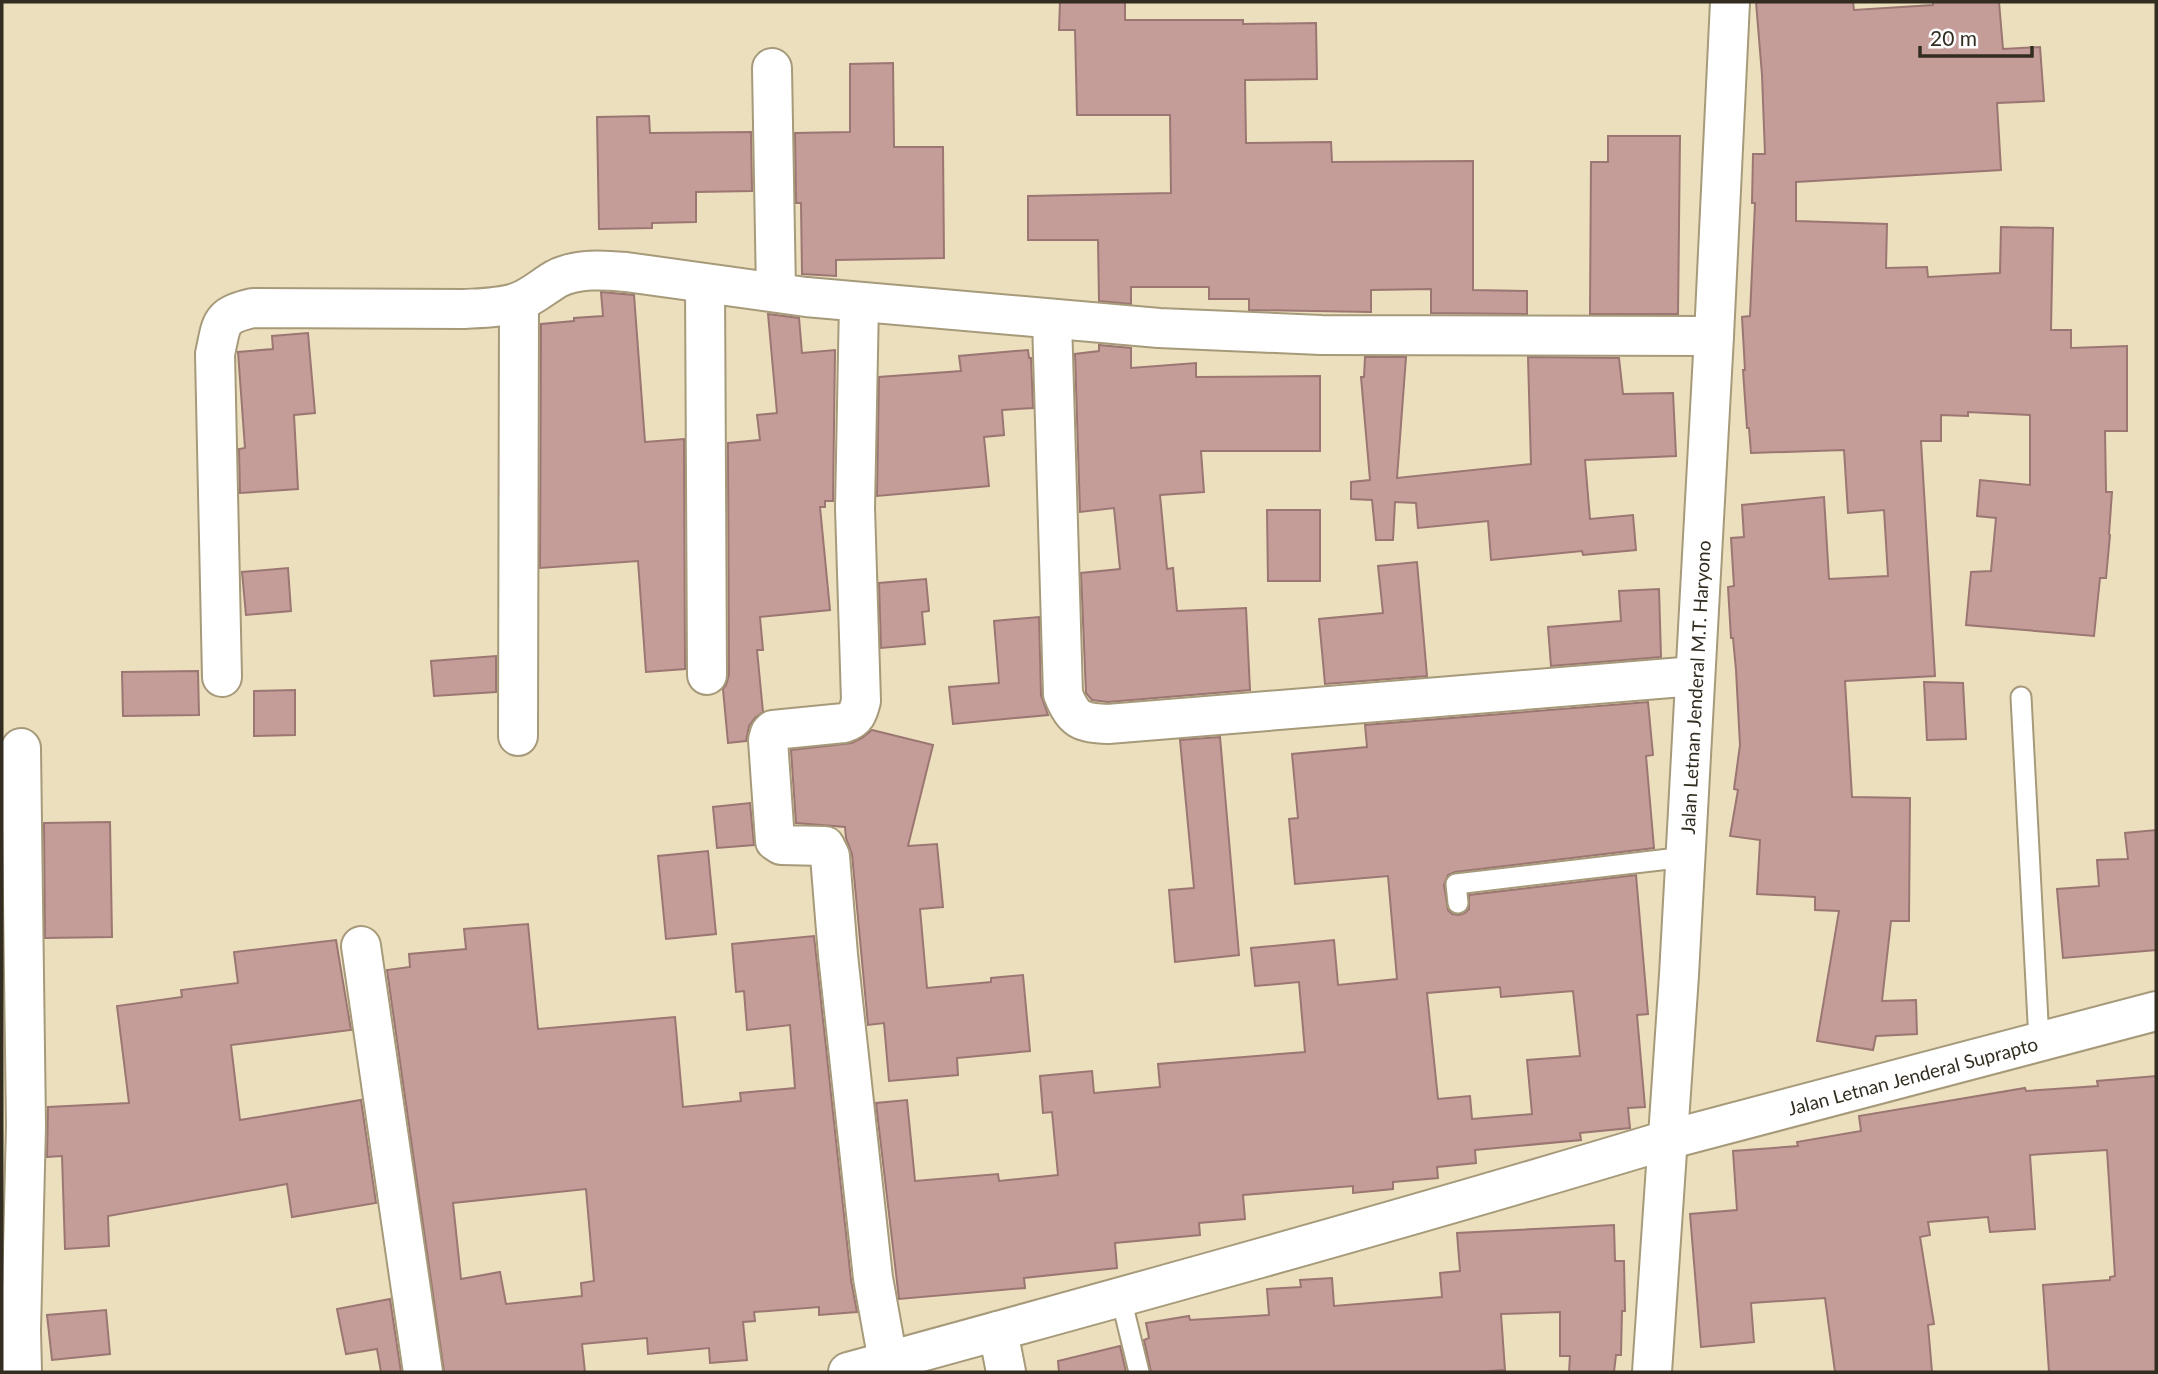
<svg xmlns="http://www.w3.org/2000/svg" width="2158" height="1374" font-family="Lato,sans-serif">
	<rect width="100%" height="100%" fill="#ebdfbd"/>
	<!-- building -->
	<path fill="#c49d99" stroke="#9b7672" stroke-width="2" fill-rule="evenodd" d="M1060 2H1125V20H1243V24L1316 23 1317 79 1245 80 1246 143 1331 142 1332 162 1473 161V290L1527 291V314L1431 313V289L1371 290V312L1249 310V299H1209V287H1131V304L1099 301 1098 240H1028V196L1171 193 1170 115H1077L1075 30H1059Z
		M1756 2H1853L1854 10 1933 5V2H1999L2003 49 2040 47 2044 101 1997 103 2001 170 1796 182V221L1887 224 1886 268 1927 267 1928 277 2000 273 2001 227 2053 228 2051 330H2071V348L2127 346V431H2105L2106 492H2112L2109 534 2110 535 2106 578H2100L2094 636 1966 625 1971 572 1991 571 1996 518 1977 516 1980 480 2030 485V415L1968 412V416L1941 415V441H1921L1935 676 1845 681 1852 797 1910 798 1909 921H1891L1882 1001 1916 1000 1917 1034 1876 1036 1873 1050 1817 1041 1839 911 1815 910V897L1757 894 1760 840 1730 836 1738 790 1734 789 1740 745 1736 670 1733 638H1731L1728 587 1734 586 1731 538 1744 537 1742 505 1824 497 1829 579 1888 576 1884 510 1848 513 1844 450 1751 453 1749 428H1747L1743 370H1745L1742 317 1750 316 1755 203H1752L1753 154H1765L1762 75Z
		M893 63 894 147H943L944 258 836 260V276L802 274 801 203H796L795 133 850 132V64Z
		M649 116 650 133 751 132 752 191 696 192V222L652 223V228L599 229 597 117Z
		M1608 136H1680L1678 314H1590L1591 162H1608Z
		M601 292 634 295 645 442 684 439 685 669 646 672 638 561 540 568 541 324 574 321V318L603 316Z
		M768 314 799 318 802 353 835 350 833 501H825V507H820L830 610 760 617 763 650H757L763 712 755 718 749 726 746 741 728 743 723 689 726 685 729 675 728 443 760 440 757 415 777 413Z
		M308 333 315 413 294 415 298 489 240 493 239 449 245 448 238 352 273 349 272 336Z
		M1099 345 1131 348V368L1196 363V377L1320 376V451H1201L1204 492 1160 495 1167 569 1173 568 1177 611 1246 608 1250 690 1108 702 1092 700 1086 693 1081 573 1120 569 1114 508 1080 512 1075 354 1099 351Z
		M1028 350 1029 358H1031L1033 408 1002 410 1004 435 984 437 989 486 877 496 879 377 961 371 959 356Z
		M1365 357H1406L1397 478 1531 464 1528 357 1619 358 1623 394 1673 393 1676 456 1585 460 1590 519 1633 515 1636 550 1583 555 1582 551 1491 560 1488 521 1418 528 1416 503 1395 502 1393 540H1376L1372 500 1351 499V482L1370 480 1361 377H1364Z
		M1267 510H1320V581H1268Z
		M1417 562 1427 676 1325 684 1319 619 1383 613 1378 566Z
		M288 568 291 611 246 615 242 572Z
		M926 579 929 611 922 612 925 644 881 648 879 583Z
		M1659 589 1661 657 1551 666 1548 627 1621 621 1619 591Z
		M1039 617 1041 695 1048 715 953 724 949 687 999 683 994 621Z
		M496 656V692L434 696 431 661Z
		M198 671 199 715 123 716 122 672Z
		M1924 682 1963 683 1966 739 1927 740Z
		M295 690V735L254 736V691Z
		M1648 702 1653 755 1646 756 1654 848 1455 872 1448 875 1444 885 1448 910 1452 914 1459 915 1465 913 1469 909V895L1636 875 1648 1014 1637 1015 1645 1107 1628 1108 1630 1128 1580 1133 1581 1140 1475 1150 1476 1163 1437 1167 1438 1178 1393 1182V1189L1353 1193V1186L1243 1195 1245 1219 1199 1223 1200 1235 1115 1243 1117 1268 1024 1278 1025 1288 899 1299 876 1103 907 1100 915 1181 998 1174 999 1181 1058 1175 1052 1112 1043 1113 1040 1076 1092 1071 1094 1093 1160 1087 1158 1064 1305 1052 1299 982 1255 986 1251 948 1334 940 1338 985 1397 979 1388 876 1295 884 1289 819 1298 818 1292 754 1367 747 1365 725ZM1500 987 1501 997 1573 991 1580 1056 1527 1060 1532 1114 1472 1119 1470 1096 1438 1099 1427 993Z
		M872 730 933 745 908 846 937 844 943 907 920 909 927 988 991 982V978L1023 975 1030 1051 957 1058 958 1075 889 1081 884 1023 868 1025 852 854 846 838 845 827 796 823 791 750 852 743 862 738Z
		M1220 737 1239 955 1175 962 1169 890 1194 888 1180 740Z
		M750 803 754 845 717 848 713 807Z
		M110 822 112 937 45 938 44 823Z
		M2156 830V950L2063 958 2057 889 2099 886 2097 860 2128 859 2125 833Z
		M708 851 716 934 666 939 658 856Z
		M528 924 538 1029 675 1017 683 1107 741 1101 740 1093 795 1088 790 1025 747 1030 744 991 736 992 732 944 814 936 851 1280 857 1312 819 1315V1307L754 1312 755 1321 743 1322 747 1360 710 1363 709 1348 648 1354 647 1338 582 1344 585 1372H444L387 970 410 967 409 954 466 949 464 929ZM586 1189 594 1281 581 1283 582 1296 506 1304 500 1272 461 1279 453 1203Z
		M336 940 351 1030 231 1045 240 1120 361 1100 376 1203 292 1217 287 1184 108 1216 109 1246 65 1249 62 1156 47 1157 48 1107 129 1103 117 1006 182 997 181 990 238 983 234 952Z
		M2156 1076V1372H2049L2043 1285 2110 1280V1277L2115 1276 2107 1150 2030 1155 2035 1229 1990 1232 1988 1217 1928 1222 1930 1235 1920 1237 1934 1324 1928 1325 1932 1372H1835L1825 1298 1751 1303 1754 1342 1701 1347 1690 1214 1737 1210 1733 1151 1798 1146 1797 1142 1861 1131 1859 1116 2025 1088 2026 1091 2098 1086 2097 1081Z
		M1614 1225 1615 1261H1624L1625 1311H1622L1621 1355H1616L1614 1372H1569L1570 1356H1560V1312L1501 1314 1505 1370 1475 1372H1151L1144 1340 1149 1338 1146 1323 1189 1316 1190 1320 1269 1315 1267 1289 1301 1287 1300 1280 1332 1278 1334 1306 1442 1297 1440 1273 1460 1271 1457 1233Z
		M390 1299 401 1372H381L377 1349 346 1354 337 1309Z
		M106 1310 110 1354 52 1360 47 1315Z
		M1120 1346 1126 1372H1059L1058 1361Z"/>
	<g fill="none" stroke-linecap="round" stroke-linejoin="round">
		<!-- service casing -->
		<g stroke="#a69a7a" stroke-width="23">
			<path id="service" d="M2021 697 2039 1041
				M1458 903 1456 884 1686 857
				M1121 1298 1139 1372"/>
		</g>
		<!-- minor casing -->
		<g stroke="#a69a7a" stroke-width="42">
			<path id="minor" d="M772 68 776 292
				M705 283 707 675
				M859 302 855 508 861 701C858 713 856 719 844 723L773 730 770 733 768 740 775 841 781 845 825 846 830 856 838 955 873 1278 888 1361
				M1052 320 1063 694C1073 720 1081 723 1108 724L1695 676
				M222 677 215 354C222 322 219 316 253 308L464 309C482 308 501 308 518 302 532 297 544 286 556 279 577 268 603 270 626 272L806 297 1159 328 1321 335 1714 336
				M518 736 519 302
				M21 748 26 1126 21 1330 22 1372
				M361 946 423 1372
				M998 1331 1006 1372"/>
		</g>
		<!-- tertiary casing -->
		<g stroke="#a69a7a" stroke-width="42">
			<path id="tertiary" d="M848 1372C1122 1297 1395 1222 1667 1140"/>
		</g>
		<!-- secondary casing -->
		<g stroke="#a69a7a" stroke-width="42">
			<g id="secondary">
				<path id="s1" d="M1667 1140 2156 1011"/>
				<path id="s2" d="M1652 1372 1679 975 1714 336 1730 2"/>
			</g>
		</g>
		<!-- service -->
		<use href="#service" stroke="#fff" stroke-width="19"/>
		<!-- minor -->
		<use href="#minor" stroke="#fff" stroke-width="38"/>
		<!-- tertiary -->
		<use href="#tertiary" stroke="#fff" stroke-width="38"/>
		<!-- secondary -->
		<use href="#secondary" stroke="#fff" stroke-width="38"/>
	</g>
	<g text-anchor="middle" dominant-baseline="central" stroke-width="5" stroke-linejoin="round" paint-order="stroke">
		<!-- street labels -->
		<g font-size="19" fill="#322d20" stroke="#fff">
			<text stroke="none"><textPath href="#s2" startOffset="686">Jalan Letnan Jenderal M.T. Haryono</textPath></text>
			<text stroke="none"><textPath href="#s1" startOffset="254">Jalan Letnan Jenderal Suprapto</textPath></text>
		</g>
	</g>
	<!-- border -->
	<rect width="2158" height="1374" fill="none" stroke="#322d20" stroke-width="7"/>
	<!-- scale -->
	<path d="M1920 46v10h112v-10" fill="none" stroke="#322d20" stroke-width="3.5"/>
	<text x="1930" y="46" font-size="21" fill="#322d20" stroke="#ffffff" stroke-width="5" paint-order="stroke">20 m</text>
</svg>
